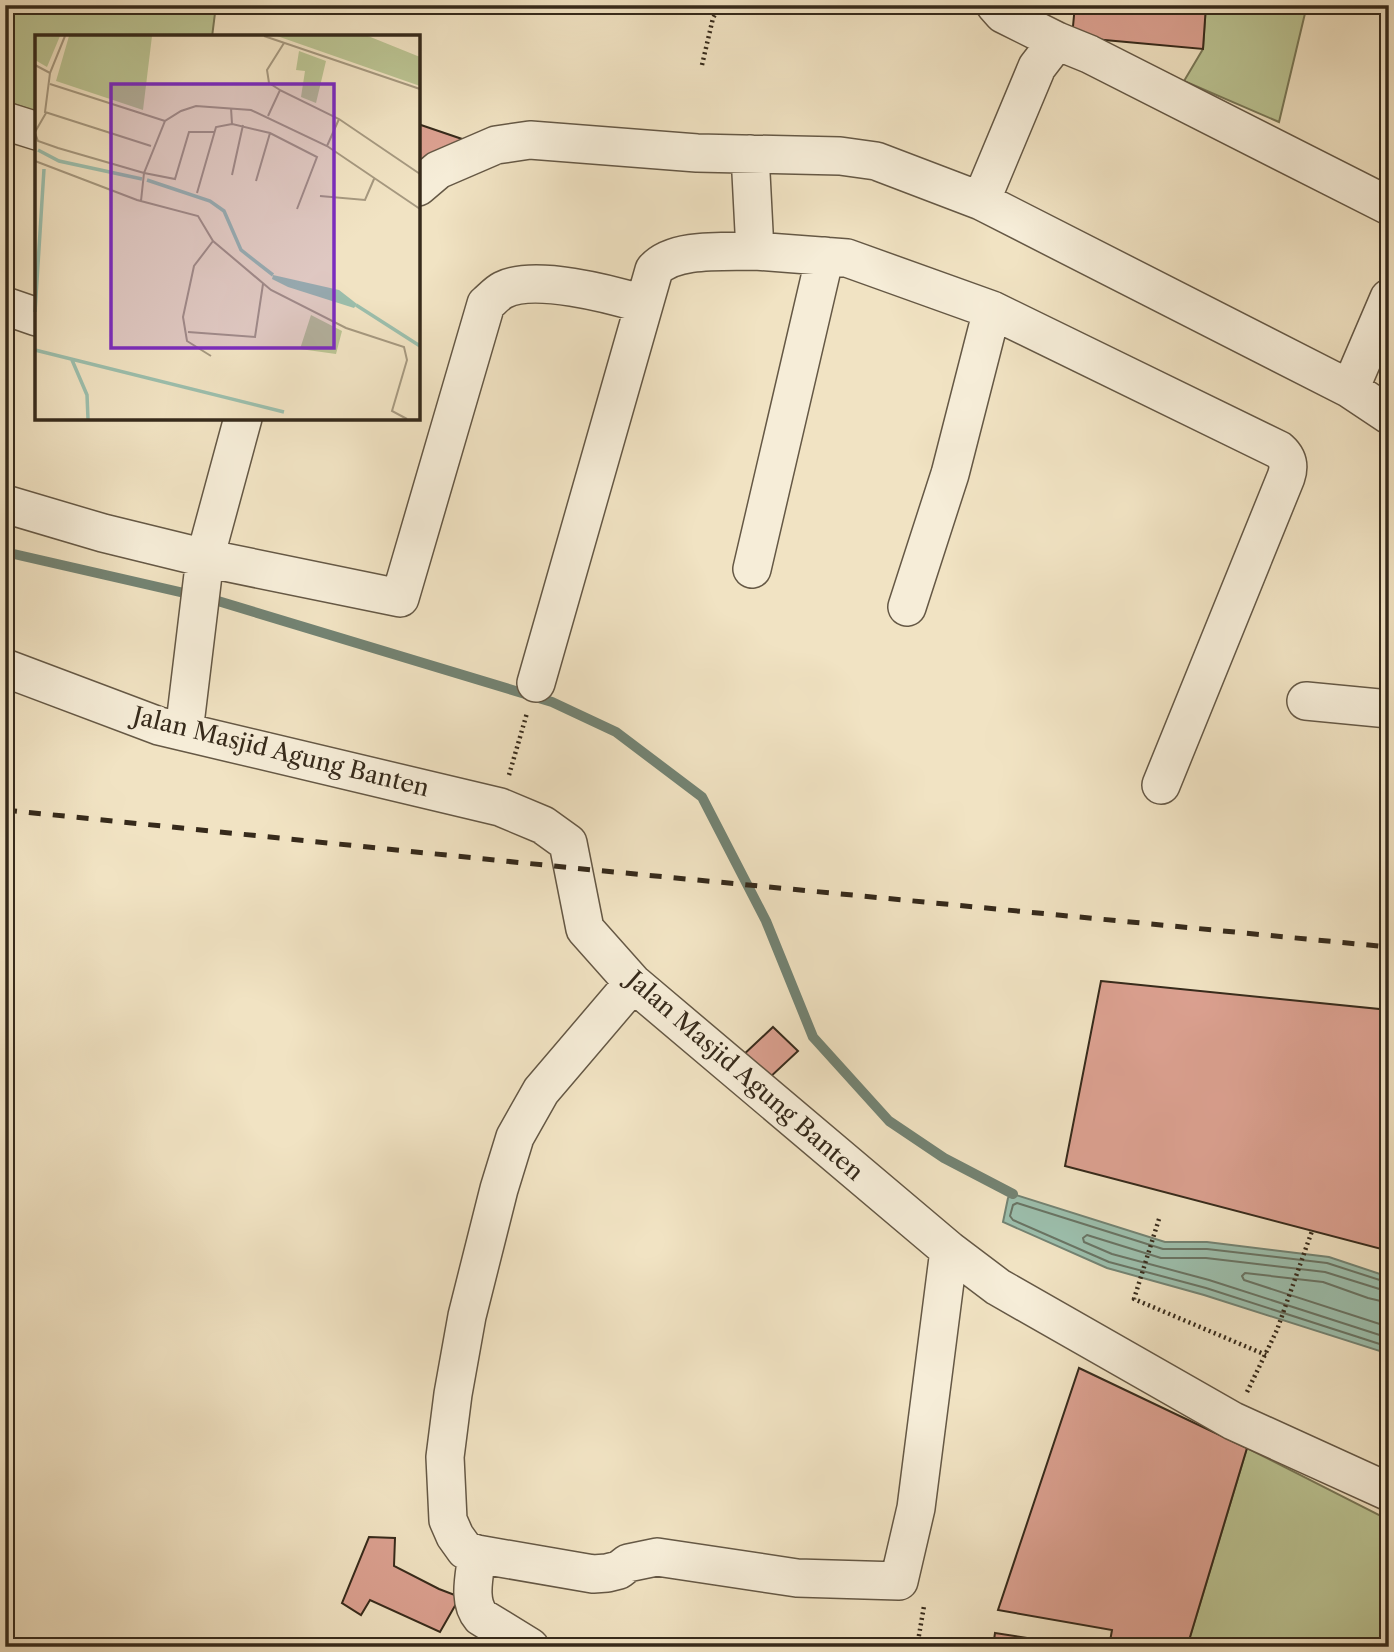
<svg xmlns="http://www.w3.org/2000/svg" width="1394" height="1652" font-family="'Libre Caslon Text',serif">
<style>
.green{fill:#bbc493;stroke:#787757;stroke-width:2}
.water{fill:#9cbfad;stroke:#738373;stroke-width:2}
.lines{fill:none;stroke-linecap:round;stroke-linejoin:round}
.shore{stroke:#697464;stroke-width:2}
.stream{stroke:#738373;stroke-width:10}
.building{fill:#dca191;stroke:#362a1b;stroke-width:2}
.street-casing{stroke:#655845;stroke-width:40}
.path{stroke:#362a1b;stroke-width:4.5;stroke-dasharray:2 3.5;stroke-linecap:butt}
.street{stroke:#f6edd8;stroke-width:37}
.rail{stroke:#362a1b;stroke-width:5;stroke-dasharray:12 12;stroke-linecap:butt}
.labels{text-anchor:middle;stroke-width:7;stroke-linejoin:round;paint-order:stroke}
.street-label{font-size:24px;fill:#362a1b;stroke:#f6edd8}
.inset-river{fill:none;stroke:#9cbfad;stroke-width:3.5}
.inset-road{fill:none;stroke:#a69980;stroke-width:2}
.view{fill:#7b2cbf;fill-opacity:0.15;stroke:#7b2cbf;stroke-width:3.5}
.inset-edge{fill:none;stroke:#362a1b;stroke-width:3.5}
</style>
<rect width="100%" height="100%" fill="#f1e3c3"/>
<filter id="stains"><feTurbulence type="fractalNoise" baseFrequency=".00286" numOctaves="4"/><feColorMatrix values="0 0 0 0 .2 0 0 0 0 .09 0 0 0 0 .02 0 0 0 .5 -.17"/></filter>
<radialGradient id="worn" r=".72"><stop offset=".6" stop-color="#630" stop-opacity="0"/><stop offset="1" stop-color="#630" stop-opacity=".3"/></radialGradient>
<path class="green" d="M5 5H216L212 37H37V112L5 101Z
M1206 5H1307L1279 122 1184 81 1203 49Z
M1247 1448 1389 1520V1647H1187Z"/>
<path class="water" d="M1013 1194 1165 1242H1207L1329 1257 1389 1277V1354L1204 1295 1107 1268 1003 1222 1008 1198Z"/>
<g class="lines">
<path class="shore" d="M1389 1283 1327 1263 1207 1249H1163L1017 1203 1013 1205 1010 1216 1013 1220 1109 1262 1206 1288 1389 1347
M1389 1292 1325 1272 1206 1258H1161L1087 1235 1083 1238 1084 1242 1112 1254 1209 1280 1389 1338
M1389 1303 1368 1298 1323 1282 1245 1273 1242 1276 1244 1280 1389 1327"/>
<path class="stream" d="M5 552 193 595
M208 598 552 702 616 732 702 797 766 921 813 1037 889 1121 944 1158 1013 1194"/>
</g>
<path class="building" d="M1075 5H1206L1203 49 1072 37Z
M418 124 462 139 418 178Z
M1101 981 1389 1010V1251L1065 1166Z
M773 1027 798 1051 766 1081 740 1058Z
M1079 1368 1247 1448 1187 1647H1109L1112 1630 998 1610Z
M369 1537 395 1538 394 1566 439 1589 460 1597 440 1632 370 1600 361 1615 342 1603Z
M995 1633 1085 1647H993Z"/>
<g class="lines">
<defs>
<path id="street" d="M995 5 1003 14 1057 41
M5 121 37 131
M750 154 755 251 847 258 992 310 1279 450C1288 458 1290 465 1286 477L1161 785
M418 187 438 170 496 145 530 140 697 153 840 156 876 161 981 201 1350 389 1389 415
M981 201 1037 67 1057 41 1089 54 1389 206
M5 306 37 317
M1350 389 1389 298
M5 504 103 533 205 558 243 418
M752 569 825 256
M907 607 950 474 992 310
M5 668 159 726 500 807 543 825 568 843 585 929 633 983 949 1250 998 1287 1233 1421 1389 1492
M536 683 654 270C673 247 726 252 755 251
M1306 701 1389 709
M184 732 205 558 400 598 486 304C491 300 497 293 503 290 534 274 610 294 643 304
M633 983 541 1091 515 1137 499 1189 467 1316 453 1394 445 1457 448 1520 455 1536 465 1550 477 1554 593 1574 607 1573 619 1570 628 1563 657 1557 797 1578 899 1581 916 1508 949 1250
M477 1554C475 1574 467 1601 481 1617L530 1647"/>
</defs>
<use href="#street" class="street-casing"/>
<path class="path" d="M702 65 713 18 720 5
M509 775 527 713
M1159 1219 1134 1299 1266 1355
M1247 1392 1277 1330 1312 1231
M917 1647 924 1606"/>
<use href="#street" class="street"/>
<path class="rail" d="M5 810 573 868 1389 947"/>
</g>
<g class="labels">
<g class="street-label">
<text transform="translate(281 752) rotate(14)" y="8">Jalan Masjid Agung Banten</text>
<text transform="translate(745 1076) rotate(41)" y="8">Jalan Masjid Agung Banten</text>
</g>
</g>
<g transform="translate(35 35)">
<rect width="385" height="385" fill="#f1e3c3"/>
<path d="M0 1H25L12 32 0 25ZM34 1H117L108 75 21 46ZM242 1H333L385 22V51ZM264 16 291 26 281 68 266 62 270 36 261 35ZM276 280 307 296 301 319 265 314Z" fill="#bbc493"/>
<path d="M238 240 304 255 322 269 319 273 253 252 237 244Z" fill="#9cbfad"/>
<path class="inset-river" d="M3 115 24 126 107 144M112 145 175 166 189 176 206 215 238 240M321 270 385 311M0 277 9 134M0 315 249 377M37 325 52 360 53 384"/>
<path class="inset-road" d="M229 1 385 54M0 30 15 38 30 1M15 38 10 77 116 111M15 49 130 86M245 55 234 48 232 35 249 8M196 73 197 89 235 98 282 122 262 174M233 81 245 55 304 84 385 139M0 97 11 78M0 98 3 106 23 113 109 138 130 86 146 76 161 71 216 75 292 111 385 174M292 111 304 84M0 126 102 165 163 181 178 206 236 255 311 293 369 312 372 325 357 376 372 384M197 140 208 90M221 146 235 98M162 158 181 92 197 89M285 161 330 165 339 144M106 166 109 138 140 144 154 97H179M153 297 220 302 228 249M176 321 152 306 148 282 159 231 178 206"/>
<path class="view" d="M76 49H299V313H76Z"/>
<rect width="385" height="385" class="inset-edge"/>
</g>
<rect width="1394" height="1652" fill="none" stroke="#f1e3c3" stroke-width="28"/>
<rect x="7" y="7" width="1380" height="1638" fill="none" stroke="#362a1b" stroke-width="3.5"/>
<rect x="14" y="14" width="1366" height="1624" fill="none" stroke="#362a1b" stroke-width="2"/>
<rect width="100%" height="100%" filter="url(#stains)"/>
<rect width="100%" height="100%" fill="url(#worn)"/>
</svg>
